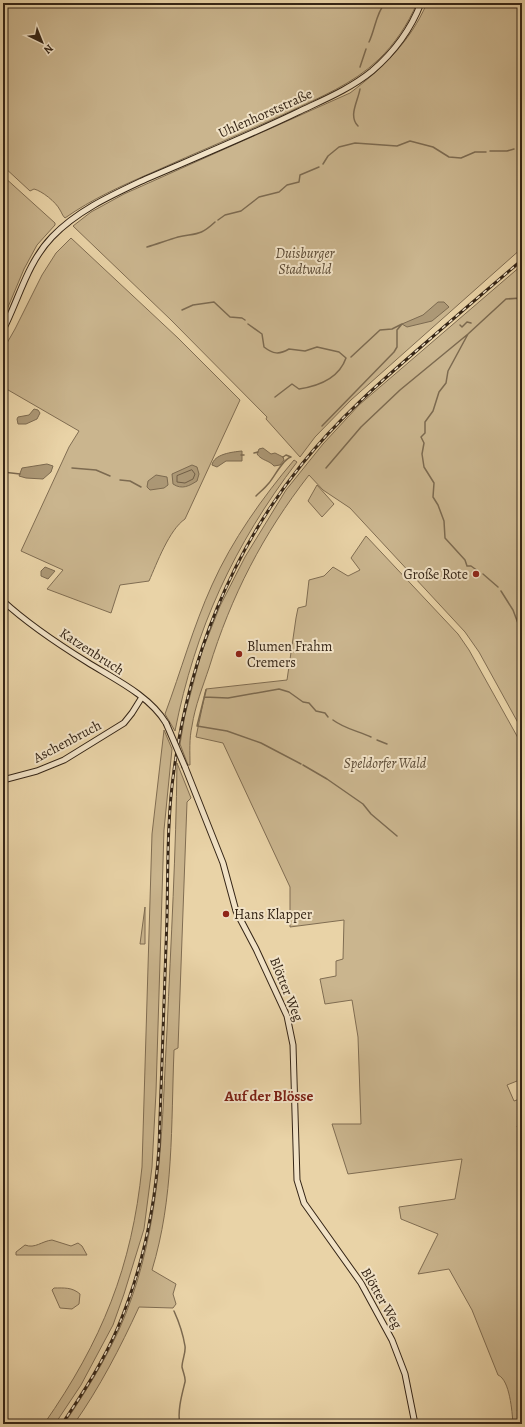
<svg xmlns="http://www.w3.org/2000/svg" width="525" height="1427" font-family="Alegreya,serif">
<style>
.green{fill:#cab58e;stroke:#806d52}
.water{fill:#ac9876;stroke:#7c6a50}
.lines{fill:none;stroke-linecap:round;stroke-linejoin:round}
.shore{stroke:#705e46;stroke-width:1}
.stream{stroke:#7c6a50;stroke-width:1.5}
.secondary-casing{stroke:#352516;stroke-width:7}
.secondary{stroke:#f1e2c6;stroke-width:5}
.rail-casing{stroke:#352516;stroke-width:3}
.rail{stroke:#f1e2c6;stroke-width:1.5;stroke-dasharray:4.5;stroke-linecap:butt}
.secondary-bridge-casing{stroke:#352516;stroke-width:7;stroke-linecap:butt}
.secondary-bridge{stroke:#f1e2c6;stroke-width:5}
.poi-dot{fill:#8f2418;stroke:#f1e2c6;stroke-width:1.5}
.labels{text-anchor:middle;stroke-width:4;stroke-linejoin:round;paint-order:stroke}
.street-label{font-size:14px;fill:#352516;stroke:#f1e2c6}
.park-label{font-size:14px;font-style:italic;fill:#5a4934;stroke:#f1e2c6}
.poi-label{font-size:14px;fill:#352516;stroke:#f1e2c6;text-anchor:start}
.neighbourhood-label{font-size:15px;font-weight:bold;fill:#7a1f14;stroke:#f1e2c6}
</style>
<rect width="100%" height="100%" fill="#e9d3a7"/>
<filter id="stains"><feTurbulence type="fractalNoise" baseFrequency=".005" numOctaves="4"/><feColorMatrix values="0 0 0 0 .2 0 0 0 0 .09 0 0 0 0 .02 0 0 0 .5 -.17"/></filter>
<radialGradient id="worn" r=".72"><stop offset=".6" stop-color="#630" stop-opacity="0"/><stop offset="1" stop-color="#630" stop-opacity=".3"/></radialGradient>
<path class="green" d="M3 3H417C408 24 395 44 378 60 353 84 320 97 289 112 244 133 197 152 151 173 121 186 92 199 65 218 62 215 62 213 60 210 56 202 42 191 34 189L30 191 3 166Z
M427 3H522V248L351 400 315 437 300 457 266 419 267 417 171 320 73 226 91 212 124 194 350 93C383 68 410 42 427 3Z
M3 176 55 223V225L37 245 24 269 3 319Z
M71 238 178 338 240 400 185 519C169 530 157 563 149 581L120 585 111 613 47 589 63 570 21 551 69 447 79 431 3 387V350L15 329 42 275 56 253Z
M522 265V730L479 652 465 632 350 508 323 490 309 475C263 534 231 596 209 668 203 686 195 706 192 726 189 739 190 752 190 765H188L180 744 185 715 201 654 220 606 245 557 286 490 323 444 359 405Z
M294 460 297 462C234 545 195 629 175 731L165 714C181 671 193 627 212 585 232 540 263 497 294 460Z
M317 485 334 504 322 517 308 501Z
M366 536 458 634 469 650 522 745V1079L507 1085 514 1101 522 1098V1123L517 1126 522 1139V1404L517 1411 522 1415V1424H510L513 1423C512 1412 510 1380 498 1375L472 1310 449 1269 418 1274 438 1234 401 1219 399 1207 455 1199 462 1159 348 1174 332 1124H361L358 1037 352 1000 325 1004 320 979 336 976V961L343 959 344 920 290 927V887L223 743 196 737 206 689 287 680 296 618 298 608 306 606 309 580 324 576 333 567 348 576 360 570 351 558Z
M164 730 172 749 164 830 156 1092 152 1167 144 1229 124 1294 113 1325 81 1385 55 1424H44C102 1341 132 1267 142 1167L152 834Z
M177 763 191 798 187 802 178 1048 174 1050C171 1125 174 1198 152 1270L176 1284 173 1294 176 1304 173 1308 139 1307C120 1348 100 1387 74 1424H64C91 1384 116 1344 132 1297 162 1211 162 1120 167 1030 171 941 176 852 177 763Z
M145 907V944H140Z
M52 1240 71 1246 78 1243 82 1246 87 1255H16V1252L25 1245C35 1249 42 1241 52 1240Z
M54 1288C64 1288 72 1287 80 1294L79 1304 72 1309 60 1308 52 1290Z"/>
<path class="water" d="M438 302H444L449 307 432 321 407 327 402 324 423 315Z
M34 409 38 410 40 413 37 419 26 424H18L17 419 18 417 29 415Z
M263 448 271 454 275 453 283 457 284 460 280 465 274 466C269 460 262 461 257 454L259 449Z
M242 451V461H226L217 467 212 465C214 454 232 452 242 451Z
M47 464 53 466 51 472 43 479 26 478 19 476 22 468Z
M192 465 197 467 199 474 197 481C189 486 182 490 173 484L172 474Z
M156 475 167 477 168 485 164 488 150 490 147 487 148 481Z
M45 567 55 571 48 579 41 576V571Z"/>
<g class="lines">
<path class="shore" d="M192 470 195 474 193 479 185 483 177 482V476Z"/>
<path class="stream" d="M369 42C375 30 376 13 385 3
M360 67 366 49
M358 126C348 116 358 101 360 89
M490 151H507L514 149
M323 164 328 156 339 147 355 143 397 146 410 141 433 147 449 157 461 158 475 152H486
M218 220 225 215 241 211 259 197 279 192 287 185 299 182 300 175 319 167
M147 247C157 244 168 240 178 237 197 233 200 236 215 222
M182 310 193 305 214 302 230 317 242 318 245 320
M248 324 262 334 264 347C273 354 279 355 289 349L305 351 317 347 339 352 346 358C339 378 319 386 299 389L292 384 275 397
M460 325 462 327 467 322 471 323
M468 334 448 371 446 383 439 392 433 411 425 422V433L421 437 424 443 422 454 424 467 434 483 433 497 438 505 444 521 445 538 465 560 467 566H471L478 571
M351 357 380 330 392 329 402 324
M322 426 394 352 397 347V330L402 324
M254 453 258 452
M241 455H244
M283 457 286 455 291 457
M72 468 96 470 110 476
M326 468 361 427 400 390 468 334 506 299 522 298
M3 472 20 474
M120 480 130 481 141 487
M256 496C260 492 265 488 269 483 275 476 283 459 291 457
M483 574 498 587
M501 591 513 610 522 634
M206 690 197 726 227 731 261 743 301 764
M204 697 228 698 279 689 289 692 303 702 309 703 316 711 325 713 328 717
M333 720C345 729 358 731 371 737
M377 740 387 744
M303 765 327 779 363 804 371 814 397 836
M174 1311C179 1322 183 1334 185 1346 186 1353 182 1360 182 1367 183 1372 186 1378 185 1382 182 1394 177 1412 180 1424"/>
<defs>
<path id="secondary" d="M3 330C19 299 27 263 52 237 78 210 112 195 146 179 197 157 248 136 298 112 323 100 350 89 372 71 393 53 411 29 421 3
M3 601C28 624 58 644 87 662 114 679 149 695 166 723
M185 767 223 863 236 911 256 949 287 1016 293 1045 297 1180 304 1203 361 1283 392 1340 405 1374 415 1424
M3 780 37 771 64 760 124 723 132 713 142 697"/>
</defs>
<use href="#secondary" class="secondary-casing"/>
<use href="#secondary" class="secondary"/>
<defs>
<path id="rail" d="M62 1424C83 1393 103 1362 118 1327 142 1270 155 1208 159 1147 162 1071 164 994 167 918 168 869 167 819 174 770 189 659 231 552 302 464 337 420 379 383 422 346 455 317 489 288 522 260"/>
</defs>
<use href="#rail" class="rail-casing"/>
<use href="#rail" class="rail"/>
<defs>
<path id="secondary-bridge" d="M166 723 185 767"/>
</defs>
<use href="#secondary-bridge" class="secondary-bridge-casing"/>
<use href="#secondary-bridge" class="secondary-bridge"/>
</g>
<g class="poi-dot">
<circle cx="476" cy="574" r="4"/>
<circle cx="239" cy="654" r="4"/>
<circle cx="226" cy="914" r="4"/>
</g>
<g class="labels">
<g class="street-label">
<text transform="translate(265 113) rotate(-24)" y="5">Uhlenhorststraße</text>
<text transform="translate(92 651) rotate(33)" y="5">Katzenbruch</text>
<text transform="translate(67 741) rotate(-28)" y="5">Aschenbruch</text>
<text transform="translate(287 989) rotate(68)" y="5">Blötter Weg</text>
<text transform="translate(382 1298) rotate(60)" y="5">Blötter Weg</text>
</g>
<g class="park-label">
<text x="305" y="258">Duisburger<tspan x="305" dy="16">Stadtwald</tspan></text>
<text x="385" y="768">Speldorfer Wald</text>
</g>
<g class="poi-label">
<text x="468" y="579" text-anchor="end">Große Rote</text>
<text x="247" y="651">Blumen Frahm<tspan x="247" dy="16">Cremers</tspan></text>
<text x="234" y="919">Hans Klapper</text>
</g>
<g class="neighbourhood-label">
<text x="269" y="1101">Auf der Blösse</text>
</g>
</g>
<rect width="525" height="1427" fill="none" stroke="#e9d3a7" stroke-width="16"/>
<rect x="4" y="4" width="517" height="1419" fill="none" stroke="#352516" stroke-width="2"/>
<rect x="8" y="8" width="509" height="1411" fill="none" stroke="#352516"/>
<g transform="translate(42 42) rotate(137)" stroke="#f1e2c6" stroke-width="3" paint-order="stroke">
<path d="M0-3L7 15L0 10L-7 15Z" fill="#352516"/>
<text y="-6" font-size="11" font-weight="bold" text-anchor="middle" fill="#352516">N</text>
</g>
<rect width="100%" height="100%" filter="url(#stains)"/>
<rect width="100%" height="100%" fill="url(#worn)"/>
</svg>
